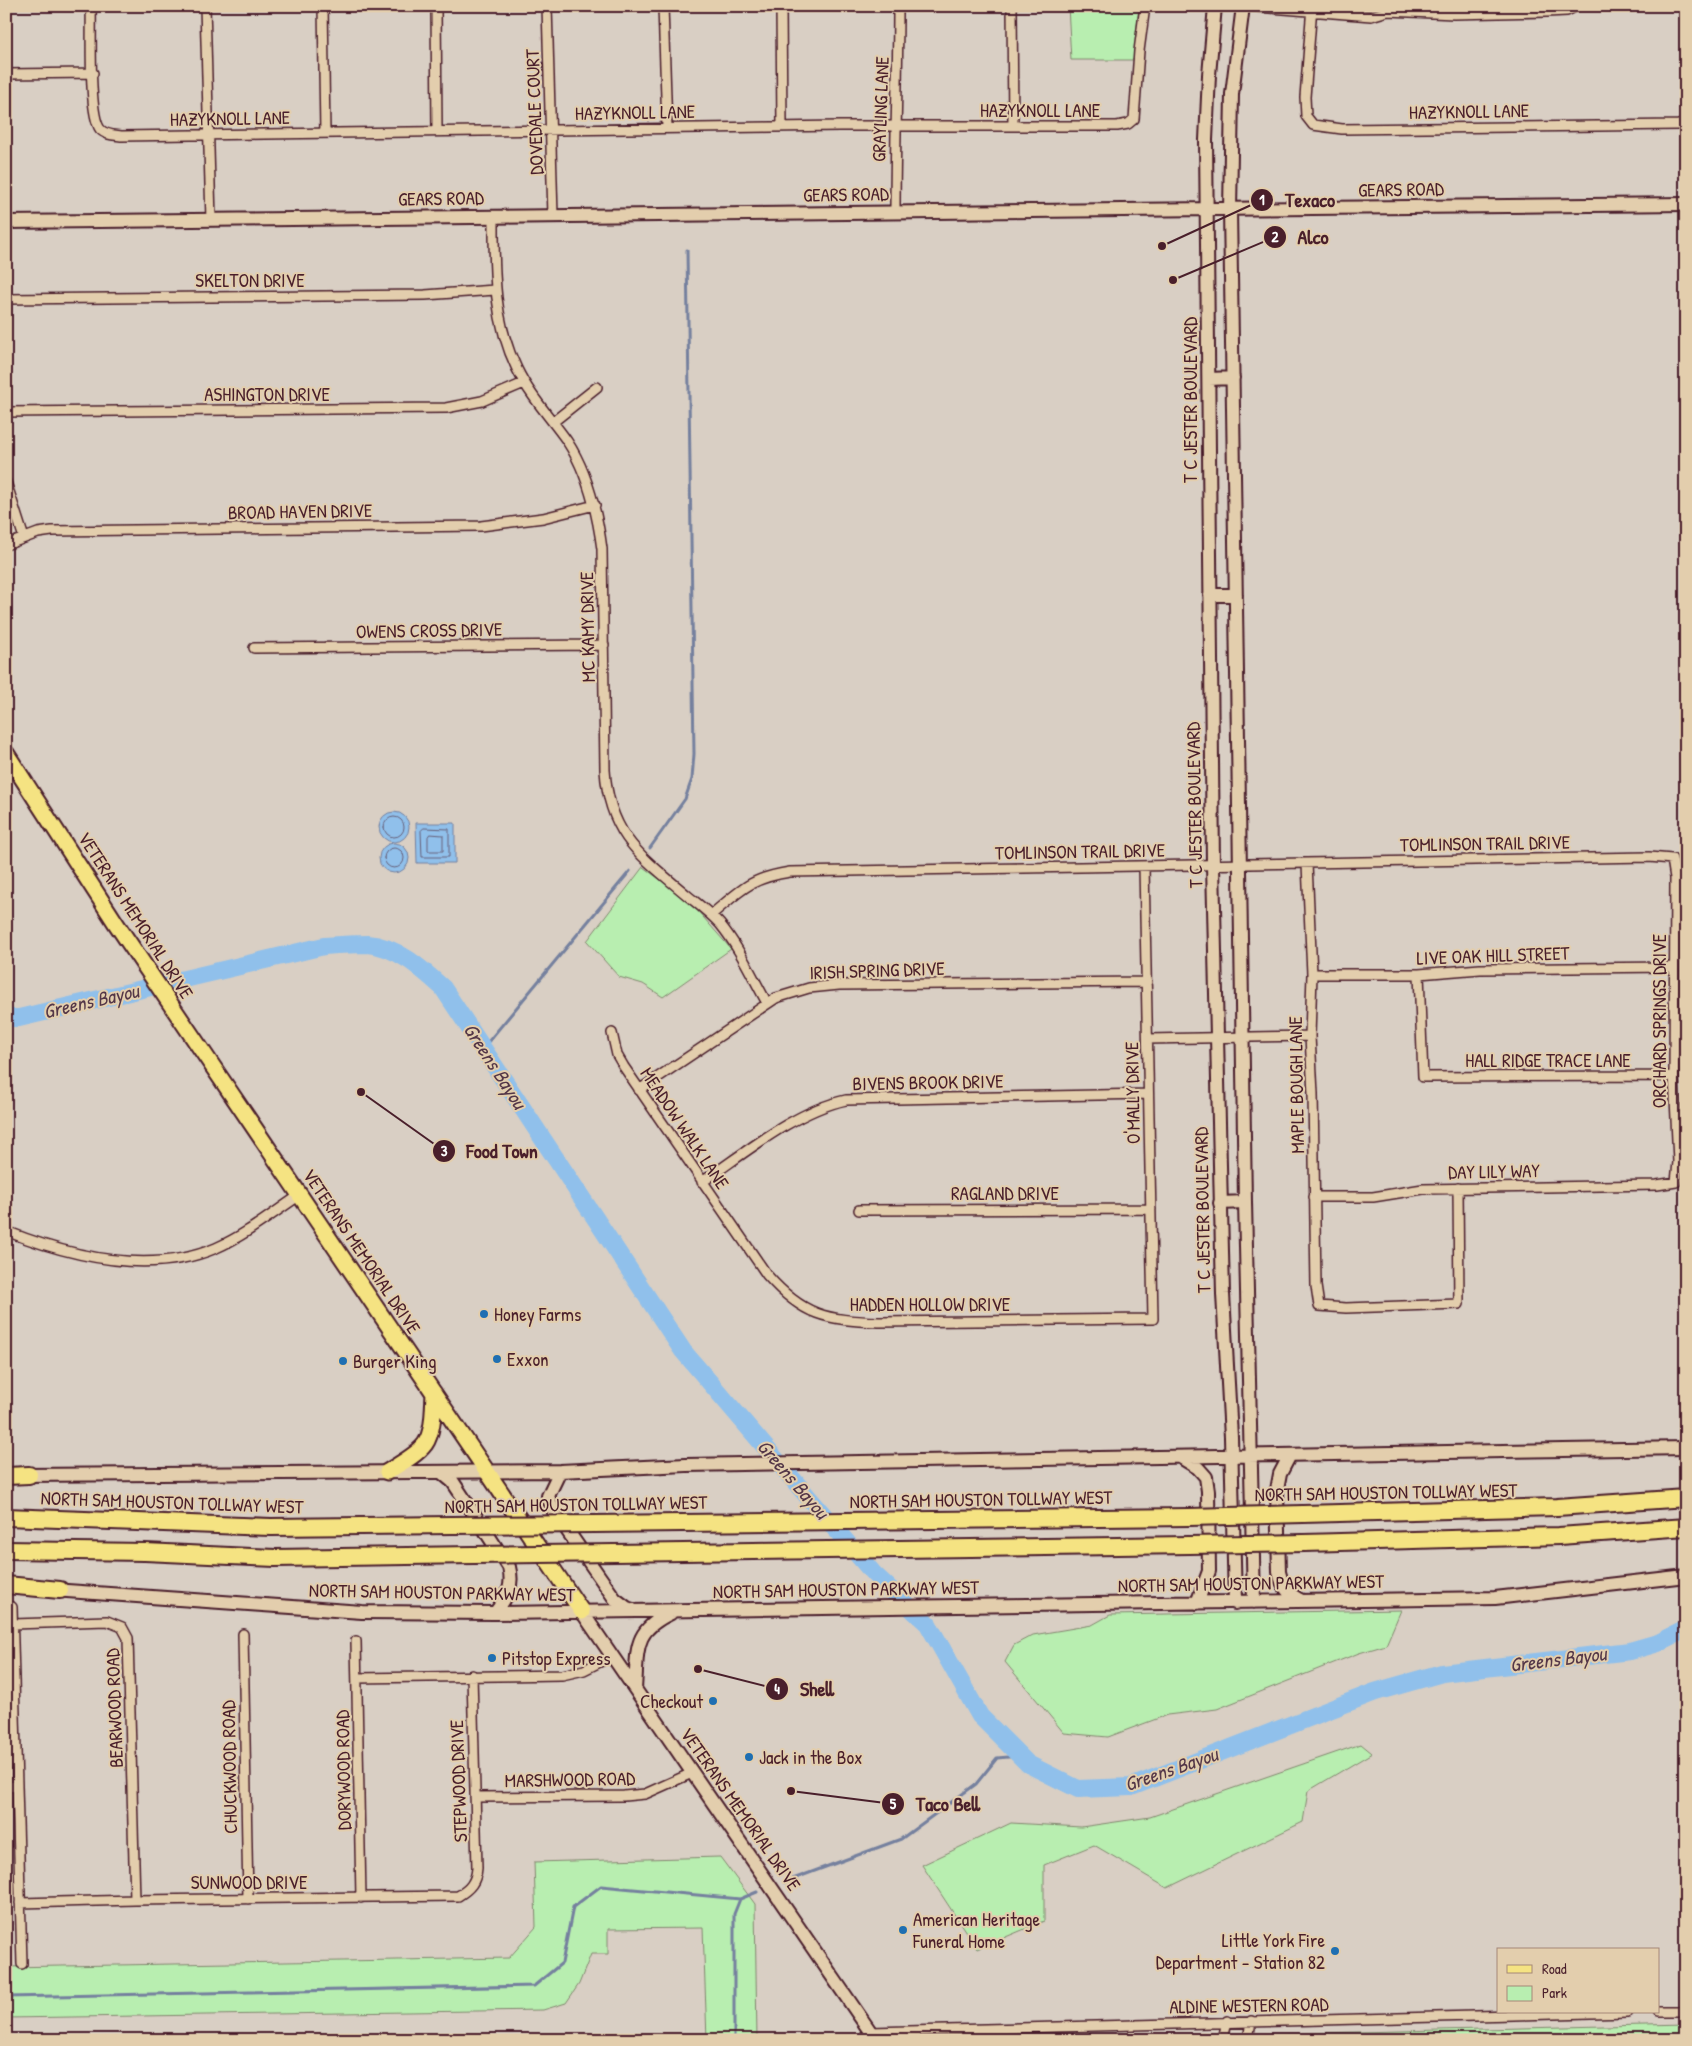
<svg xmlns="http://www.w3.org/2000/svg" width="1692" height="2046" font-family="'Patrick Hand',sans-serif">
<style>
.green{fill:#b8eeb0;stroke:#81866e}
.water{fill:#90c0eb;stroke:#74809e}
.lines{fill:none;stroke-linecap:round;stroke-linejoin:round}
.shore{stroke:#665f78;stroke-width:1}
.stream{stroke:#74809e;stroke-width:3}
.river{stroke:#90c0eb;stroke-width:18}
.minor-casing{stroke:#4a1f2b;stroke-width:12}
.secondary-casing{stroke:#4a1f2b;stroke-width:16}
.primary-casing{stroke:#4a1f2b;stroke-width:19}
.motorway-casing{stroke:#4a1f2b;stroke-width:20}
.minor{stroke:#e3cead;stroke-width:9}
.secondary{stroke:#e3cead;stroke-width:12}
.primary{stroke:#f5e382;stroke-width:15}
.motorway{stroke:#f5e382;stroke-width:16}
.motorway-bridge-casing{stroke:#4a1f2b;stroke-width:20;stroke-linecap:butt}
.motorway-bridge{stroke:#f5e382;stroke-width:16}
.poi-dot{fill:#1f6fb2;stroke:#e3cead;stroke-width:2}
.labels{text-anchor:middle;stroke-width:4;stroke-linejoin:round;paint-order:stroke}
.street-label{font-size:19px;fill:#4a1f2b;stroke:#e3cead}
.poi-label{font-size:19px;fill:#4a1f2b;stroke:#e3cead;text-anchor:start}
.water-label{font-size:20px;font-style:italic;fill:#543748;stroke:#e3cead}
.leader{fill:none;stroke:#4a1f2b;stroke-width:2}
.callout-dot{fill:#4a1f2b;stroke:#e3cead;stroke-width:2}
.mark-label{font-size:15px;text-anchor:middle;font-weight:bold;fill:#fff}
.callout-label{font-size:20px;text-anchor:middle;font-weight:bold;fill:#4a1f2b;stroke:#e3cead;stroke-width:4;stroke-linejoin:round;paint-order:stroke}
</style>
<rect width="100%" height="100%" fill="#d9cfc4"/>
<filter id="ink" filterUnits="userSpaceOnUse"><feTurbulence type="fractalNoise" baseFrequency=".02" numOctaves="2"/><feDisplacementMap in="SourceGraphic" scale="10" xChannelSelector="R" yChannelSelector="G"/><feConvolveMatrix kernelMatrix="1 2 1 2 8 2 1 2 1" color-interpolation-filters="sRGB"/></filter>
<g filter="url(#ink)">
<path class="green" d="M1068 6H1139L1134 60H1071Z
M643 867 689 901 731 949 663 997 643 984 619 977 587 941Z
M1401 1610 1386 1645 1359 1653 1217 1709 1167 1715 1108 1737 1064 1733 1005 1662 1014 1645 1033 1635 1092 1625 1110 1615Z
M1361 1744 1372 1753 1308 1791 1303 1822 1167 1888 1094 1845 1044 1865V1921L977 1949 922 1865 1011 1823 1081 1827 1150 1817Z
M720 1857 755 1904 757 2040H707L703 1928 608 1929V1954H591L579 1984 566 2003 543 2010 6 2018V1967L509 1958 536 1927 534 1862Z
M1686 2024V2040H1031Z"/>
<path class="water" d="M379 827a15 15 0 1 1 30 0a15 15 0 1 1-30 0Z
M416 823H455V863H417Z
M379 858a15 15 0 1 1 30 0a15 15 0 1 1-30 0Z"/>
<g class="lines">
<path class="shore" d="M384 827a10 10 0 1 1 20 0a10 10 0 1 1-20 0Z
M424 828 449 829V857H422L421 831Z
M430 834 443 835V851H428V837Z
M384 858a10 10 0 1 1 20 0a10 10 0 1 1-20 0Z"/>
<path class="stream" d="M650 848 685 799 692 779 694 754 687 250
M483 1048 630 871
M785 1882 901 1839 976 1784 997 1758 1020 1756
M6 1997 534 1986 562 1963 573 1907 601 1886 740 1899 757 1892
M734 2040V1914L740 1899"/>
<path class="river" d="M6 1018H19L324 946C338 945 353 944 367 944 397 946 422 969 443 988L683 1351 874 1574 928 1624 980 1716 1028 1764 1078 1789 1131 1787 1375 1692 1442 1673 1630 1651 1658 1643 1686 1629"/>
<defs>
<path id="minor" d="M91 6C92 29 88 113 100 129 105 135 114 135 121 136L840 126H1117L1128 124 1134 119 1139 51 1145 6
M205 6 211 220
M323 6 325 133
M436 6 437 131
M547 6 553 216
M663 6 667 128
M781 6 782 127
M1012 6 1013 126
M1245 6 1371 16 1388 11 1454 14 1547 12 1567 11 1577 6
M1312 6 1305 97 1306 116 1313 125 1342 129 1678 125 1686 123
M6 74 93 73
M895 212C895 143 898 75 898 6
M494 216C494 269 493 320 517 369 530 396 550 417 567 441 588 473 597 511 602 549L605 770C609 836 642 857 688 896 699 905 710 913 720 924 739 947 752 976 767 1003
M6 299 425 295 495 290
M6 412 446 408 482 401 524 383
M553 422 597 387
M6 482 24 538
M6 545 38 533 52 531 481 526 543 518 595 505
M254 648 604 645
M1307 864 1312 974 1310 1036 1313 1094 1316 1286 1319 1306 1346 1308 1459 1304 1458 1188
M711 915C741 890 750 878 790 872L1649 857 1672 859 1675 878 1674 1076 1678 1162 1676 1182 1657 1185 1423 1189 1373 1197H1314
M1312 974H1419L1480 969 1674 967
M1419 974 1423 1077 1674 1076
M612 1033 617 1055 624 1067 767 1275C803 1316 826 1320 879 1322L1153 1319 1144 866
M1148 1039 1310 1036
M639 1090 776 998 809 988 839 985 1147 982
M702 1182C745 1153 795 1111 846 1100L1148 1094
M859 1210 1151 1209
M6 1231C69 1256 150 1276 216 1248 246 1235 273 1213 300 1195
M12 1607 22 1964
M13 1624 107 1621 122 1627 128 1638 135 1900
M243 1634 248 1899
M356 1641 361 1898
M357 1678 562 1675 584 1670 612 1656
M6 1787 17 1786
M475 1797 624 1796 645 1794 692 1773
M20 1903 135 1900 458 1896C470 1889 476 1882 477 1868L472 1675
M1658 2011H1686
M870 2032 1628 2012
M1223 2040 1227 2021
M1248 2040 1251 2021"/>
<path id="secondary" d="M1215 6 1209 75 1206 140 1213 865 1223 1294 1231 1437 1235 1603
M1243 6 1232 94 1230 210 1245 1202 1254 1602
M6 222 1686 204
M1209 379 1233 378
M1210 595H1236
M1220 1203 1245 1202
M1290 1455 1280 1474 1277 1490 1279 1572C1283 1588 1288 1594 1302 1601
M1180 1457 1198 1468 1206 1477 1208 1491 1209 1571 1197 1603
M560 1471 548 1496 553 1510 615 1599 627 1608 633 1610
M441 1472 453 1482 509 1567C514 1587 507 1597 495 1613
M21 1475 560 1471 686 1465 1686 1448
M53 1590 362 1612 495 1613 1495 1598 1686 1576
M582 1612 876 2040
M635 1689C638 1650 632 1631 671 1613"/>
<path id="primary" d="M6 753 117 925 582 1612
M387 1472C399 1464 416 1456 425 1444 434 1431 433 1408 434 1393"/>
<path id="motorway" d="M6 1476 29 1475
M1303 1514 1557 1507 1686 1498
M6 1517 271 1527 452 1525
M594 1524 1189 1517
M1304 1543 1559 1536 1686 1527
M6 1550 145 1552 275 1558 473 1555
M614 1553 1189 1545
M6 1585 60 1590"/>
</defs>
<use href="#minor" class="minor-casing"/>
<use href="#secondary" class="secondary-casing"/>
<use href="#primary" class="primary-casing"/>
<use href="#motorway" class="motorway-casing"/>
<use href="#minor" class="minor"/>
<use href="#secondary" class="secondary"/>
<use href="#primary" class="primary"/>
<use href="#motorway" class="motorway"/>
<defs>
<path id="motorway-bridge" d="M1189 1517 1303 1514
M452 1525 594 1524
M1189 1545 1304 1543
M473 1555 614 1553"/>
</defs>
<use href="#motorway-bridge" class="motorway-bridge-casing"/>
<use href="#motorway-bridge" class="motorway-bridge"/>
</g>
</g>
<g class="poi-dot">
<circle cx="484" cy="1314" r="5"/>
<circle cx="497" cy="1359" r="5"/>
<circle cx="343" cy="1361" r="5"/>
<circle cx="492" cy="1658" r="5"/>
<circle cx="713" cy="1701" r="5"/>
<circle cx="749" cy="1757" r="5"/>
<circle cx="903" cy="1930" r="5"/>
<circle cx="1335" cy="1951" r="5"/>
</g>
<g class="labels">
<g class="street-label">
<text transform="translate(880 109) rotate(-88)" y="7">GRAYLING LANE</text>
<text x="1040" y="117">HAZYKNOLL LANE</text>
<text transform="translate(1469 111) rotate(-1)" y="7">HAZYKNOLL LANE</text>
<text transform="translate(534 112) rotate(-92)" y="7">DOVEDALE COURT</text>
<text transform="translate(635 112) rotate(-1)" y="7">HAZYKNOLL LANE</text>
<text transform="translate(230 118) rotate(-1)" y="7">HAZYKNOLL LANE</text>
<text transform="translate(1401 189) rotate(-1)" y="7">GEARS ROAD</text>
<text transform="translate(846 194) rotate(-1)" y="7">GEARS ROAD</text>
<text transform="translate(441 198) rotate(-1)" y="7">GEARS ROAD</text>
<text x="250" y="287">SKELTON DRIVE</text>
<text x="267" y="401">ASHINGTON DRIVE</text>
<text transform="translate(1190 400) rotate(-90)" y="7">T C JESTER BOULEVARD</text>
<text transform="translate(300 511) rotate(-1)" y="7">BROAD HAVEN DRIVE</text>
<text transform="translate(587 627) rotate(-91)" y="7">MC KAMY DRIVE</text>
<text transform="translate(429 630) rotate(-1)" y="7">OWENS CROSS DRIVE</text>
<text transform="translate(1194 805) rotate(-91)" y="7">T C JESTER BOULEVARD</text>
<text transform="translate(1485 843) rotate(-1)" y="7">TOMLINSON TRAIL DRIVE</text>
<text transform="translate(1080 851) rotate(-1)" y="7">TOMLINSON TRAIL DRIVE</text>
<text transform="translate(136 915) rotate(57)" y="7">VETERANS MEMORIAL DRIVE</text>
<text transform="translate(1493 955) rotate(-2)" y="7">LIVE OAK HILL STREET</text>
<text transform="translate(877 970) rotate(-2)" y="7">IRISH SPRING DRIVE</text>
<text transform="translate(1659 1021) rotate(-90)" y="7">ORCHARD SPRINGS DRIVE</text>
<text x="1548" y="1067">HALL RIDGE TRACE LANE</text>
<text transform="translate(928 1082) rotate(-1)" y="7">BIVENS BROOK DRIVE</text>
<text transform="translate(1296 1085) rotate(-91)" y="7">MAPLE BOUGH LANE</text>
<text transform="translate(1132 1093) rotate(-91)" y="7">O'MALLY DRIVE</text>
<text transform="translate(685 1128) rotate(56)" y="7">MEADOW WALK LANE</text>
<text transform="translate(1494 1171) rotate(-1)" y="7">DAY LILY WAY</text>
<text x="1005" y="1200">RAGLAND DRIVE</text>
<text transform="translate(1202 1210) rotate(-91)" y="7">T C JESTER BOULEVARD</text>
<text transform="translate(362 1251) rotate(56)" y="7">VETERANS MEMORIAL DRIVE</text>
<text x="930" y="1311">HADDEN HOLLOW DRIVE</text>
<text transform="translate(1386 1492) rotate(-1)" y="7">NORTH SAM HOUSTON TOLLWAY WEST</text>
<text transform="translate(981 1499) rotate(-1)" y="7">NORTH SAM HOUSTON TOLLWAY WEST</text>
<text transform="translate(172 1502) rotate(2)" y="7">NORTH SAM HOUSTON TOLLWAY WEST</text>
<text transform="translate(576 1504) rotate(-1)" y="7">NORTH SAM HOUSTON TOLLWAY WEST</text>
<text transform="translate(1251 1583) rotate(-1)" y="7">NORTH SAM HOUSTON PARKWAY WEST</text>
<text transform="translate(846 1589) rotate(-1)" y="7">NORTH SAM HOUSTON PARKWAY WEST</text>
<text transform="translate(442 1592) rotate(1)" y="7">NORTH SAM HOUSTON PARKWAY WEST</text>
<text transform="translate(114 1708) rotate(-92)" y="7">BEARWOOD ROAD</text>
<text transform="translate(229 1767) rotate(-91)" y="7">CHUCKWOOD ROAD</text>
<text transform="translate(343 1770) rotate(-91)" y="7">DORYWOOD ROAD</text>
<text transform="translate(570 1779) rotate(-1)" y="7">MARSHWOOD ROAD</text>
<text transform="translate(458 1781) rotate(-92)" y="7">STEPWOOD DRIVE</text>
<text transform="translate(741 1809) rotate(55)" y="7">VETERANS MEMORIAL DRIVE</text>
<text x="249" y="1889">SUNWOOD DRIVE</text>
<text transform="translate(1249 2005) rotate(-1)" y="7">ALDINE WESTERN ROAD</text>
</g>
<g class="poi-label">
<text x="494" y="1321">Honey Farms</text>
<text x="507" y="1366">Exxon</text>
<text x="353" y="1368">Burger King</text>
<text x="502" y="1665">Pitstop Express</text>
<text x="703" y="1708" text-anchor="end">Checkout</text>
<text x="759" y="1764">Jack in the Box</text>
<text x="913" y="1926">American Heritage<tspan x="913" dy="22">Funeral Home</tspan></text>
<text x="1325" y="1947" text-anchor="end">Little York Fire<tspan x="1325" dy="22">Department - Station 82</tspan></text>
</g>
<g class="water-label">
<text transform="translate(91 1001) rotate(-13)" y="7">Greens Bayou</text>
<text transform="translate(495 1066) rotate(57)" y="7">Greens Bayou</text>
<text transform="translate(793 1479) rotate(49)" y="7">Greens Bayou</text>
<text transform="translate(1558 1659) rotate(-7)" y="7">Greens Bayou</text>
<text transform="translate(1171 1769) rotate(-19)" y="7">Greens Bayou</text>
</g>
</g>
<path class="leader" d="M1162 246L1262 200M1173 280L1275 237M361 1092L444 1151M698 1669L777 1689M791 1791L893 1804"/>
<g class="callout-dot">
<circle cx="1162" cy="246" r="5"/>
<circle cx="1173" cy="280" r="5"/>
<circle cx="361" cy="1092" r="5"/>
<circle cx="698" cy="1669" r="5"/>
<circle cx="791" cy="1791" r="5"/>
<circle cx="1262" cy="200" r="12"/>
<circle cx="1275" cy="237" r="12"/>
<circle cx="444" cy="1151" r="12"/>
<circle cx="777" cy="1689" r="12"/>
<circle cx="893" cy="1804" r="12"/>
</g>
<g class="mark-label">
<text x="1262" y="205">1</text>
<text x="1275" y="242">2</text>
<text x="444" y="1156">3</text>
<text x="777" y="1694">4</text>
<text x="893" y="1809">5</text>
</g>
<g class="callout-label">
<text x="1310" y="207">Texaco</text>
<text x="1313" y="244">Alco</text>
<text x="502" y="1158">Food Town</text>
<text x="817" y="1696">Shell</text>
<text x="948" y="1811">Taco Bell</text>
</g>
<rect width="1692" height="2046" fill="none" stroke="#e3cead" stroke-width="25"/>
<rect x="12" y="12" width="1667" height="2021" fill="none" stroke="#4a1f2b" stroke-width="2" filter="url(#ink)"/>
<rect x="1497" y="1948" width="162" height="65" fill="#e3cead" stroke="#a68879"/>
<rect x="1507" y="1965" width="25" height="8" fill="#f5e382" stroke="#a68879"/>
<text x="1542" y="1974" font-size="15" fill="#4a1f2b">Road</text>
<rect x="1507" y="1986" width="25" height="15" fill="#b8eeb0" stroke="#a68879"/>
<text x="1542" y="1998" font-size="15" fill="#4a1f2b">Park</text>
</svg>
